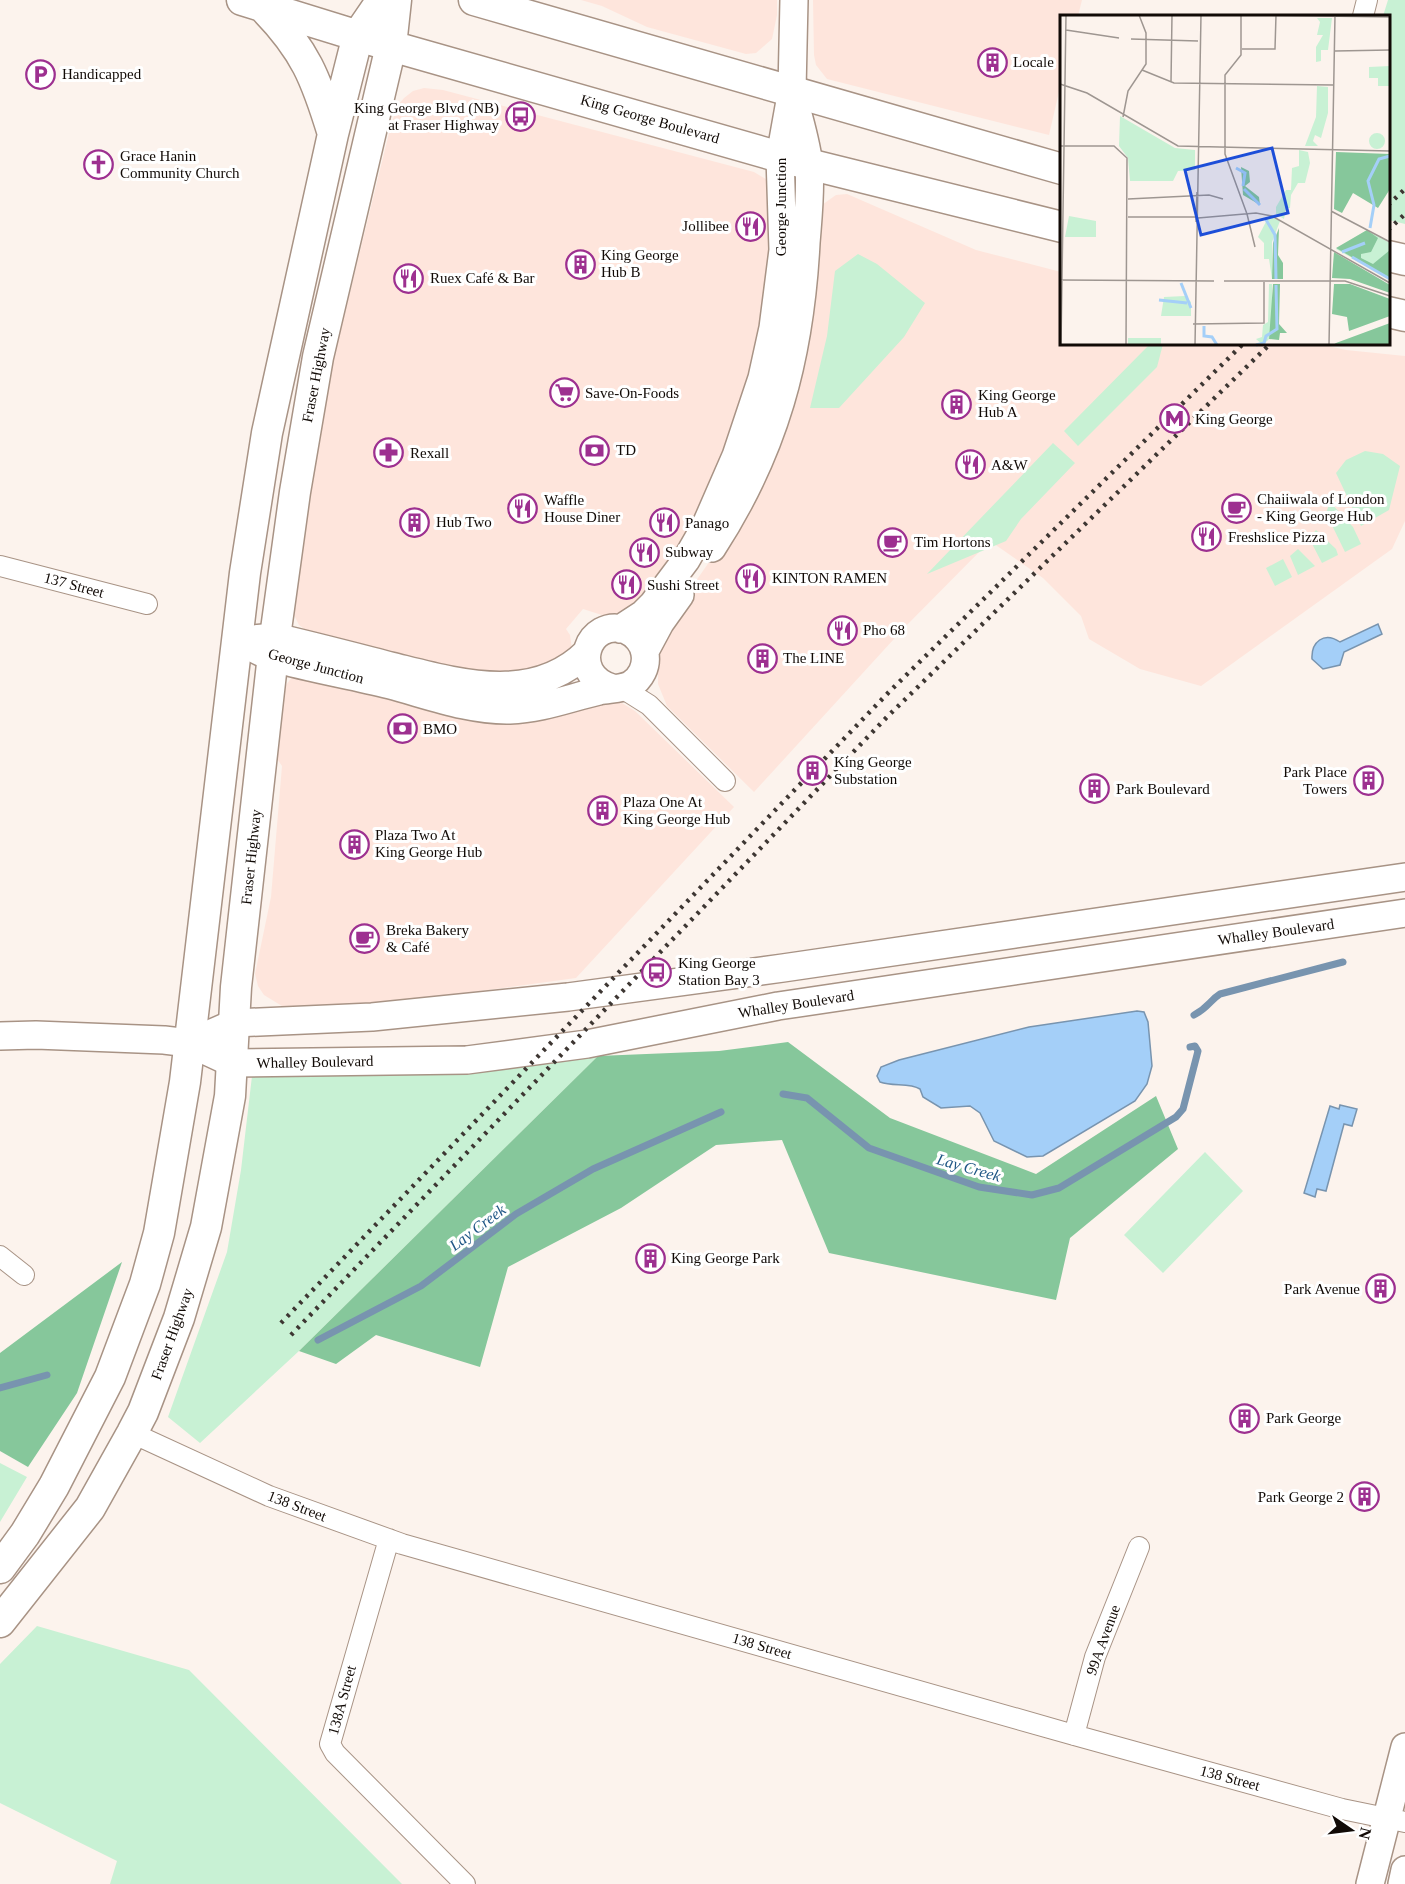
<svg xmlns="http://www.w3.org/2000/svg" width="1405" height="1884" font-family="Georgia,serif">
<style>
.commercial{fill:#fee5dc}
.green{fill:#c8f1d4}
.forest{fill:#86c79b}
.water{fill:#a4cff8;stroke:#7894af;stroke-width:1.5}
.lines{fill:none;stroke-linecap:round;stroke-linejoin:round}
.stream{stroke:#7894af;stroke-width:7}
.street-casing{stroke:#a89385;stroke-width:22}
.secondary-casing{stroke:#a89385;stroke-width:30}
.primary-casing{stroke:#a89385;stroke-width:33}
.street{stroke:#fff;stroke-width:20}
.secondary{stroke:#fff;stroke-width:27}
.primary{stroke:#fff;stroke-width:30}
.rail{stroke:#3d3632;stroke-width:4.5;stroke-dasharray:3 6;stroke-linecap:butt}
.labels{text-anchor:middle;stroke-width:6;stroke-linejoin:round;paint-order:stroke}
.poi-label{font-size:15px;fill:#110a06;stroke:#fff;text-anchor:start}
.street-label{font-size:15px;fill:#110a06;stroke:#fff}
.water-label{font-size:16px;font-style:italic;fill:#1f5685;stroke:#fff}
.inset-river{fill:none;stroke:#a4cff8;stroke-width:3}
.inset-road{fill:none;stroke:#9e9691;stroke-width:1.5}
.view{fill:#1d4ed8;fill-opacity:0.15;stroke:#1d4ed8;stroke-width:3}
.inset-edge{fill:none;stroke:#110a06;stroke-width:3}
</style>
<rect width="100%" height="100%" fill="#fcf3ed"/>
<path class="commercial" d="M581 0H777V15L772 39 756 53 746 54 647 27 602 6Z
M813 0H1082L1078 16H1062L1061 83 1049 135 827 79 816 65 814 55Z
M424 88 443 90 754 172 769 181 774 288 727 466 655 593 617 617 605 616 583 609 566 629 570 635 572 649 559 665 487 677 308 632 299 625 291 609 327 386 391 125 398 105 404 98 413 91Z
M847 194 976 250 1061 272 1062 344H1320L1346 350 1405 356V521L1392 549 1201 686 1140 669 1089 639 1081 616 1043 578 990 541 904 628 754 792 667 706 658 684V658L672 615 712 558 819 207 836 195Z
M302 672 617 700 635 711 734 807 576 978 405 1001 291 1008 282 1006 264 995 258 986 255 974 271 897 282 766 273 753 281 692 292 677Z"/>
<path class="green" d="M1388 0H1405V224L1389 220 1388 16H1383Z
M858 254 877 264 925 303 904 337 839 408H810L827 336 835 271Z
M1150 344H1163L1157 367 1078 446 1064 431Z
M1053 443 1075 463 1021 519 1006 541 927 574Z
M1365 451 1383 454 1400 466 1389 510 1361 526 1336 473 1346 460Z
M1330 502 1353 527 1361 544 1345 552 1326 513Z
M1316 530 1336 549 1338 555 1322 563 1309 538Z
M1298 549 1315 566 1298 575 1290 556Z
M1283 559 1292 577 1275 586 1266 568Z
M598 1056 299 1351 200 1443 168 1417 227 1252 241 1170 252 1076 468 1069Z
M1205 1152 1243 1191 1163 1273 1124 1235Z
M0 1463 27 1477 0 1522Z
M37 1626 189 1670 402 1884H110L117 1861 0 1803V1664Z"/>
<path class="forest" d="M788 1042 890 1118 1036 1174 1156 1096 1178 1149 1070 1238 1056 1300 829 1253 782 1140 716 1145 621 1208 508 1267 480 1367 376 1335 336 1364 299 1351 598 1056 719 1051Z
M122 1262 77 1393 28 1467 0 1451V1353Z"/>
<path class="water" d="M1378 624 1382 634 1344 652 1340 665 1323 669 1312 659C1311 642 1324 631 1340 642Z
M1137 1011 1144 1012 1148 1022 1152 1066 1147 1084 1135 1101 1043 1156 1027 1157 994 1141 980 1113 970 1106 941 1108 923 1097 920 1089C909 1082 893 1087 880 1082L877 1076 881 1067 899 1060 1029 1027Z
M1340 1105 1357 1109 1352 1126 1344 1124 1326 1191 1317 1189 1315 1197 1304 1193 1330 1106 1339 1109Z"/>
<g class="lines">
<path class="stream" d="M1194 1015C1209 1007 1209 1001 1220 994L1343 962
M783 1094 807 1098 869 1148 979 1187 1032 1195 1059 1188 1176 1117 1183 1109 1198 1051 1195 1046 1190 1047
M318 1340 421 1286 516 1214 593 1169 721 1112
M0 1388 47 1375"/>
<defs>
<path id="street" d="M1363 16 1367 0
M0 566 147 604
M622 688 649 705 725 781
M0 1256 24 1275
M132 1433 269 1496 402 1544 1074 1735 1342 1809 1405 1822
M389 1539 330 1744 335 1753 465 1884
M1074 1735 1095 1657 1139 1547"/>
<path id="secondary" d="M712 548C775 451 800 358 806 243 808 217 811 191 809 166 807 145 800 123 795 103
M620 629 643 614 653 604 686 560 705 527 736 456 762 378 773 328 783 250 780 157 792 90 794 0
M253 639 275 637C314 646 352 656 391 666 456 682 533 706 587 652
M237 640C249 645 262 654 274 658 312 669 351 675 390 685 428 695 470 711 510 710 541 709 569 698 599 691 609 689 621 689 630 685 641 679 647 666 645 654 644 644 636 634 626 630 588 617 567 674 612 688
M645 651 660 623 680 595
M0 1036 36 1035 164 1040 189 1043 232 1063 467 1060 587 1044 778 1006 1405 913
M189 1043 235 1023 372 1017 568 997 783 968 1405 877
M1370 1884 1405 1747
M1402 1884 1405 1870"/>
<path id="primary" d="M242 0 391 46 780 157 1062 227
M474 0 1062 169
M264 8C305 50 316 78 333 134
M1388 256 1405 260
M1388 312 1405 316
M0 1568 25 1534 54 1486 110 1377 145 1284 159 1233 185 1082 245 573 267 433 333 134 358 35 382 0
M0 1622 90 1508 132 1433 143 1412 179 1318 206 1227 230 1096 236 987 275 637 295 492 318 357 391 46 396 0"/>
</defs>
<use href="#street" class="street-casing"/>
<use href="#secondary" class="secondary-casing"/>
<use href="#primary" class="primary-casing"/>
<use href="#street" class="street"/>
<use href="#secondary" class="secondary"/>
<use href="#primary" class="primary"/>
<path class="rail" d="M1388 205 1405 189
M1388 230 1405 214
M281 1323 889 692 1243 344
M291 1335 887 717 1270 344"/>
</g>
<defs>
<symbol id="building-ring" viewBox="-11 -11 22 22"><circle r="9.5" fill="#fff" stroke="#9d3090" stroke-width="1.5"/><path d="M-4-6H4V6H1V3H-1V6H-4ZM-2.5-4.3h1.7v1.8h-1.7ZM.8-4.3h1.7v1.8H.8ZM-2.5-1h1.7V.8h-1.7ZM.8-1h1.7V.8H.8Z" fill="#9d3090"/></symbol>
<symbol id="parking-ring" viewBox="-11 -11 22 22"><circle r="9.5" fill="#fff" stroke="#9d3090" stroke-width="1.5"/><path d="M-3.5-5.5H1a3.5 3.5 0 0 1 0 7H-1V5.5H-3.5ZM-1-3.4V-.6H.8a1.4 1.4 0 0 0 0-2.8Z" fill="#9d3090"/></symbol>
<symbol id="bus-ring" viewBox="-11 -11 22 22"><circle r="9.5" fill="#fff" stroke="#9d3090" stroke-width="1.5"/><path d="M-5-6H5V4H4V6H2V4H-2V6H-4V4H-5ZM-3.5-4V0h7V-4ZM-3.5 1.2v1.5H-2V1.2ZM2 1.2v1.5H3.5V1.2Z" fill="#9d3090"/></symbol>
<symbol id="church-ring" viewBox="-11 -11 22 22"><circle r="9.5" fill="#fff" stroke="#9d3090" stroke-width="1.5"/><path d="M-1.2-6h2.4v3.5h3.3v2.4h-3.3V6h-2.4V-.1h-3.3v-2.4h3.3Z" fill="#9d3090"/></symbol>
<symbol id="restaurant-ring" viewBox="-11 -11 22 22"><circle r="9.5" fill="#fff" stroke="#9d3090" stroke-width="1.5"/><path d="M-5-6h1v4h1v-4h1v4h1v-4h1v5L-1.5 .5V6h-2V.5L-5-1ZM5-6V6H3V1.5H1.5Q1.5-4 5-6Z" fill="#9d3090"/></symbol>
<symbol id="supermarket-ring" viewBox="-11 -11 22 22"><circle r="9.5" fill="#fff" stroke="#9d3090" stroke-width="1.5"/><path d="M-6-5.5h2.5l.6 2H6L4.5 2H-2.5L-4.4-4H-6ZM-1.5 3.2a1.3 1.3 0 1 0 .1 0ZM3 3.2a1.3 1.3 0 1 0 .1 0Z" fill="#9d3090"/></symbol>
<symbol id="metro-ring" viewBox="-11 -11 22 22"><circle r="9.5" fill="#fff" stroke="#9d3090" stroke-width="1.5"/><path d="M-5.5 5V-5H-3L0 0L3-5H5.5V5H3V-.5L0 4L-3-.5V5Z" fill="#9d3090"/></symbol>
<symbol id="bank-ring" viewBox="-11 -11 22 22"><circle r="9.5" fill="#fff" stroke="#9d3090" stroke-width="1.5"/><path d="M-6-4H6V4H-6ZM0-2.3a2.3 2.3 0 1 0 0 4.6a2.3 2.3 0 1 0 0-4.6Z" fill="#9d3090"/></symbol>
<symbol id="pharmacy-ring" viewBox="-11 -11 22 22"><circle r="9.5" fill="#fff" stroke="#9d3090" stroke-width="1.5"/><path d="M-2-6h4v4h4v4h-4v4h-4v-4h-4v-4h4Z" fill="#9d3090"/></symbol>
<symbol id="cafe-ring" viewBox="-11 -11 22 22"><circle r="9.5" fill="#fff" stroke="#9d3090" stroke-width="1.5"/><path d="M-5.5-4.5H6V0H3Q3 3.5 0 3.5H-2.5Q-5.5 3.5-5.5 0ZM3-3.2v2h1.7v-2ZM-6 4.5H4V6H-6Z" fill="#9d3090"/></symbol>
</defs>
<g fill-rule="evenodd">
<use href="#building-ring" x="976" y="46" width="33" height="33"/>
<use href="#parking-ring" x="24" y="58" width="33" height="33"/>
<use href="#bus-ring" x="504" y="100" width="33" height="33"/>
<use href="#church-ring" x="82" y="148" width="33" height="33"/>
<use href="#restaurant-ring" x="734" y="210" width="33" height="33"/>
<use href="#building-ring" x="564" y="248" width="33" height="33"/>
<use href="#restaurant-ring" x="392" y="262" width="33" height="33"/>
<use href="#supermarket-ring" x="548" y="376" width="33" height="33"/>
<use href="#building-ring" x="940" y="388" width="33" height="33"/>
<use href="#metro-ring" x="1158" y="402" width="33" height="33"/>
<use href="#bank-ring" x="578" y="434" width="33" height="33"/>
<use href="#pharmacy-ring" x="372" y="436" width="33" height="33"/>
<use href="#restaurant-ring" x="954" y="448" width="33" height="33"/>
<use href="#cafe-ring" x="1220" y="492" width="33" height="33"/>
<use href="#restaurant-ring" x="506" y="492" width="33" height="33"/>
<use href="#building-ring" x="398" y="506" width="33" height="33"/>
<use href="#restaurant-ring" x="648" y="506" width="33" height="33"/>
<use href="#restaurant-ring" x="1190" y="520" width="33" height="33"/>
<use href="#cafe-ring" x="876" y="526" width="33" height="33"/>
<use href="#restaurant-ring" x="628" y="536" width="33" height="33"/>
<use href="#restaurant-ring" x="734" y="562" width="33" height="33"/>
<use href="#restaurant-ring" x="610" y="568" width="33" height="33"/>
<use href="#restaurant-ring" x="826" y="614" width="33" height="33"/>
<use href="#building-ring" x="746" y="642" width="33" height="33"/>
<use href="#bank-ring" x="386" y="712" width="33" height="33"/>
<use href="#building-ring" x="796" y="754" width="33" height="33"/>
<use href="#building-ring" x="1352" y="764" width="33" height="33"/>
<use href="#building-ring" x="1078" y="772" width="33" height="33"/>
<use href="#building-ring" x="586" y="794" width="33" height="33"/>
<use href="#building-ring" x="338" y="828" width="33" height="33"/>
<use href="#cafe-ring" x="348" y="922" width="33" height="33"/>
<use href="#bus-ring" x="640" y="956" width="33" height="33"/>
<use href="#building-ring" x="634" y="1242" width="33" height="33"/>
<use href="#building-ring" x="1364" y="1272" width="33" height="33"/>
<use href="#building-ring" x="1228" y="1402" width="33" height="33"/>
<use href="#building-ring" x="1348" y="1480" width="33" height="33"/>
</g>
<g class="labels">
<g class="poi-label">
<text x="1013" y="67">Locale</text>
<text x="62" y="79">Handicapped</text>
<text x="499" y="113" text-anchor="end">King George Blvd (NB)<tspan x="499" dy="17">at Fraser Highway</tspan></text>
<text x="120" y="161">Grace Hanin<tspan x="120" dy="17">Community Church</tspan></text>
<text x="729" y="231" text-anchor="end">Jollibee</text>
<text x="601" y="260">King George<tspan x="601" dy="17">Hub B</tspan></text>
<text x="430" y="283">Ruex Café &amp; Bar</text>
<text x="585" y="398">Save-On-Foods</text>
<text x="978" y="400">King George<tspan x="978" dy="17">Hub A</tspan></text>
<text x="1195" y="424">King George</text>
<text x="616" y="455">TD</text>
<text x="410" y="458">Rexall</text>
<text x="991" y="470">A&amp;W</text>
<text x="1257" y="504">Chaiiwala of London<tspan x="1257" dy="17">- King George Hub</tspan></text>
<text x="544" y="505">Waffle<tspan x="544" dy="17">House Diner</tspan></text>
<text x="436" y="527">Hub Two</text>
<text x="685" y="528">Panago</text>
<text x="1228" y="542">Freshslice Pizza</text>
<text x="914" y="547">Tim Hortons</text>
<text x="665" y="557">Subway</text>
<text x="772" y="583">KINTON RAMEN</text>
<text x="647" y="590">Sushi Street</text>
<text x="863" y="635">Pho 68</text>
<text x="783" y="663">The LINE</text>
<text x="423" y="734">BMO</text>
<text x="834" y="767">King George<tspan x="834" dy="17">Substation</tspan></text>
<text x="1347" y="777" text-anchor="end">Park Place<tspan x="1347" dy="17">Towers</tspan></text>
<text x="1116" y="794">Park Boulevard</text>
<text x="623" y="807">Plaza One At<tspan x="623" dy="17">King George Hub</tspan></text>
<text x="375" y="840">Plaza Two At<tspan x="375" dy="17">King George Hub</tspan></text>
<text x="386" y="935">Breka Bakery<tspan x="386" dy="17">&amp; Café</tspan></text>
<text x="678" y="968">King George<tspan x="678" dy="17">Station Bay 3</tspan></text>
<text x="671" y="1263">King George Park</text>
<text x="1360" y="1294" text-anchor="end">Park Avenue</text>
<text x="1266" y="1423">Park George</text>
<text x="1344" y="1502" text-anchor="end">Park George 2</text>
</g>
<g class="street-label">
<text transform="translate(650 119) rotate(16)" y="5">King George Boulevard</text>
<text transform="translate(781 207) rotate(-90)" y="5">George Junction</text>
<text transform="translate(316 375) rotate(-79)" y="5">Fraser Highway</text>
<text transform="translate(74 585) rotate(15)" y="5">137 Street</text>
<text transform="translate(316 666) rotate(15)" y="5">George Junction</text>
<text transform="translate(251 857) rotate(-84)" y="5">Fraser Highway</text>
<text transform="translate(1276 932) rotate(-8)" y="5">Whalley Boulevard</text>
<text transform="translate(796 1004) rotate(-9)" y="5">Whalley Boulevard</text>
<text transform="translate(315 1062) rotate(-1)" y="5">Whalley Boulevard</text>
<text transform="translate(172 1334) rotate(-70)" y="5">Fraser Highway</text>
<text transform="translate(297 1506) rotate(21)" y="5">138 Street</text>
<text transform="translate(1103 1640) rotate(-70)" y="5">99A Avenue</text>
<text transform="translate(762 1646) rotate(16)" y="5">138 Street</text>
<text transform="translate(342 1700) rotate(-75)" y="5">138A Street</text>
<text transform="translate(1230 1778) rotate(15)" y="5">138 Street</text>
</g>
<g class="water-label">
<text transform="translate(969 1167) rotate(16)" y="6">Lay Creek</text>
<text transform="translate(477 1227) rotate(-37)" y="6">Lay Creek</text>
</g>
</g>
<g transform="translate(1060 15)">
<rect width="330" height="330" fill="#fcf3ed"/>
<path d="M257 3H272L268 35H261V46L256 47V32L263 20H257L260 7ZM330 51V71H318V63H309V52ZM257 71 268 72V98L261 123 255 120 253 126 258 131H245L256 102ZM60 101 115 133 135 135V155L118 156 113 166H70L68 143 59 131ZM309 126a8 8 0 1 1 16 0a8 8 0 1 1-16 0ZM239 135 248 137 250 148 245 168H238L231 180 230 193H226L224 204 216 199V192L226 175H231L232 153 239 151ZM9 201 36 206V222H5ZM209 201 220 206 212 227V264L209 244H204V228L198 222ZM307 215 330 228V264L276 234ZM209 269H212V307L209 324 203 330 196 324 202 322 203 310 208 307ZM125 281 131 287V301H101L104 282ZM68 323H101V330H68Z" fill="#c8f1d4"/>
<path d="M276 137 330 139V174L318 193 293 178 282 198 274 194ZM181 152 189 156 190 167 185 171 199 182 200 190 183 180ZM219 213 218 240 223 248V264H212L213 228ZM307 215 318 223 311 237 301 239V243L313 249 330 235V264L276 233ZM274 237 330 270V278L290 264 272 263ZM213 269H220L219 309 227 318H220L219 325 209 324ZM274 269H290L330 284V301L289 316 287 302 272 299ZM330 308V330H273L276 328Z" fill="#86c79b"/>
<path class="inset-river" d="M176 153 185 158 183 171M184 174 200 190M205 203 215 220 216 264M310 213 314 190 308 166 319 144 330 141M282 237 305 228M292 242 330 264M121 268 131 293M99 285 127 288M144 311V321L152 322 157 330M196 330 204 328 206 321 217 314 216 270"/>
<path class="inset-road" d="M181 0V40L165 60V139L187 199M193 0 330 2M6 15 59 23M71 24 138 26M182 34H215L216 0M275 36 330 35M82 55 114 68 274 70M111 67 112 0M0 69 27 78 118 131 330 136M63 102 68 76 86 49V18L79 0M0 131H54L67 143 66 330M68 184 149 180 163 184M271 196 330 227M187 199 195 232M68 202H136M138 203 196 198 212 201 330 268M136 207 137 177M1 265 154 266M164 266H285L330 281M133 309 204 308V267M1 330 6 0M135 330 141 0M269 330 275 0"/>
<path class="view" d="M212 133 228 198 141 220 125 155Z"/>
<rect width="330" height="330" class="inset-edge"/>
</g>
<g transform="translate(1351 1830) rotate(104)" stroke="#ffffff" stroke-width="4.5" paint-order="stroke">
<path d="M0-4.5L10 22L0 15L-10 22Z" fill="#110a06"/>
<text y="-9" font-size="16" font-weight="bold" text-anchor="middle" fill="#110a06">N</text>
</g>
</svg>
